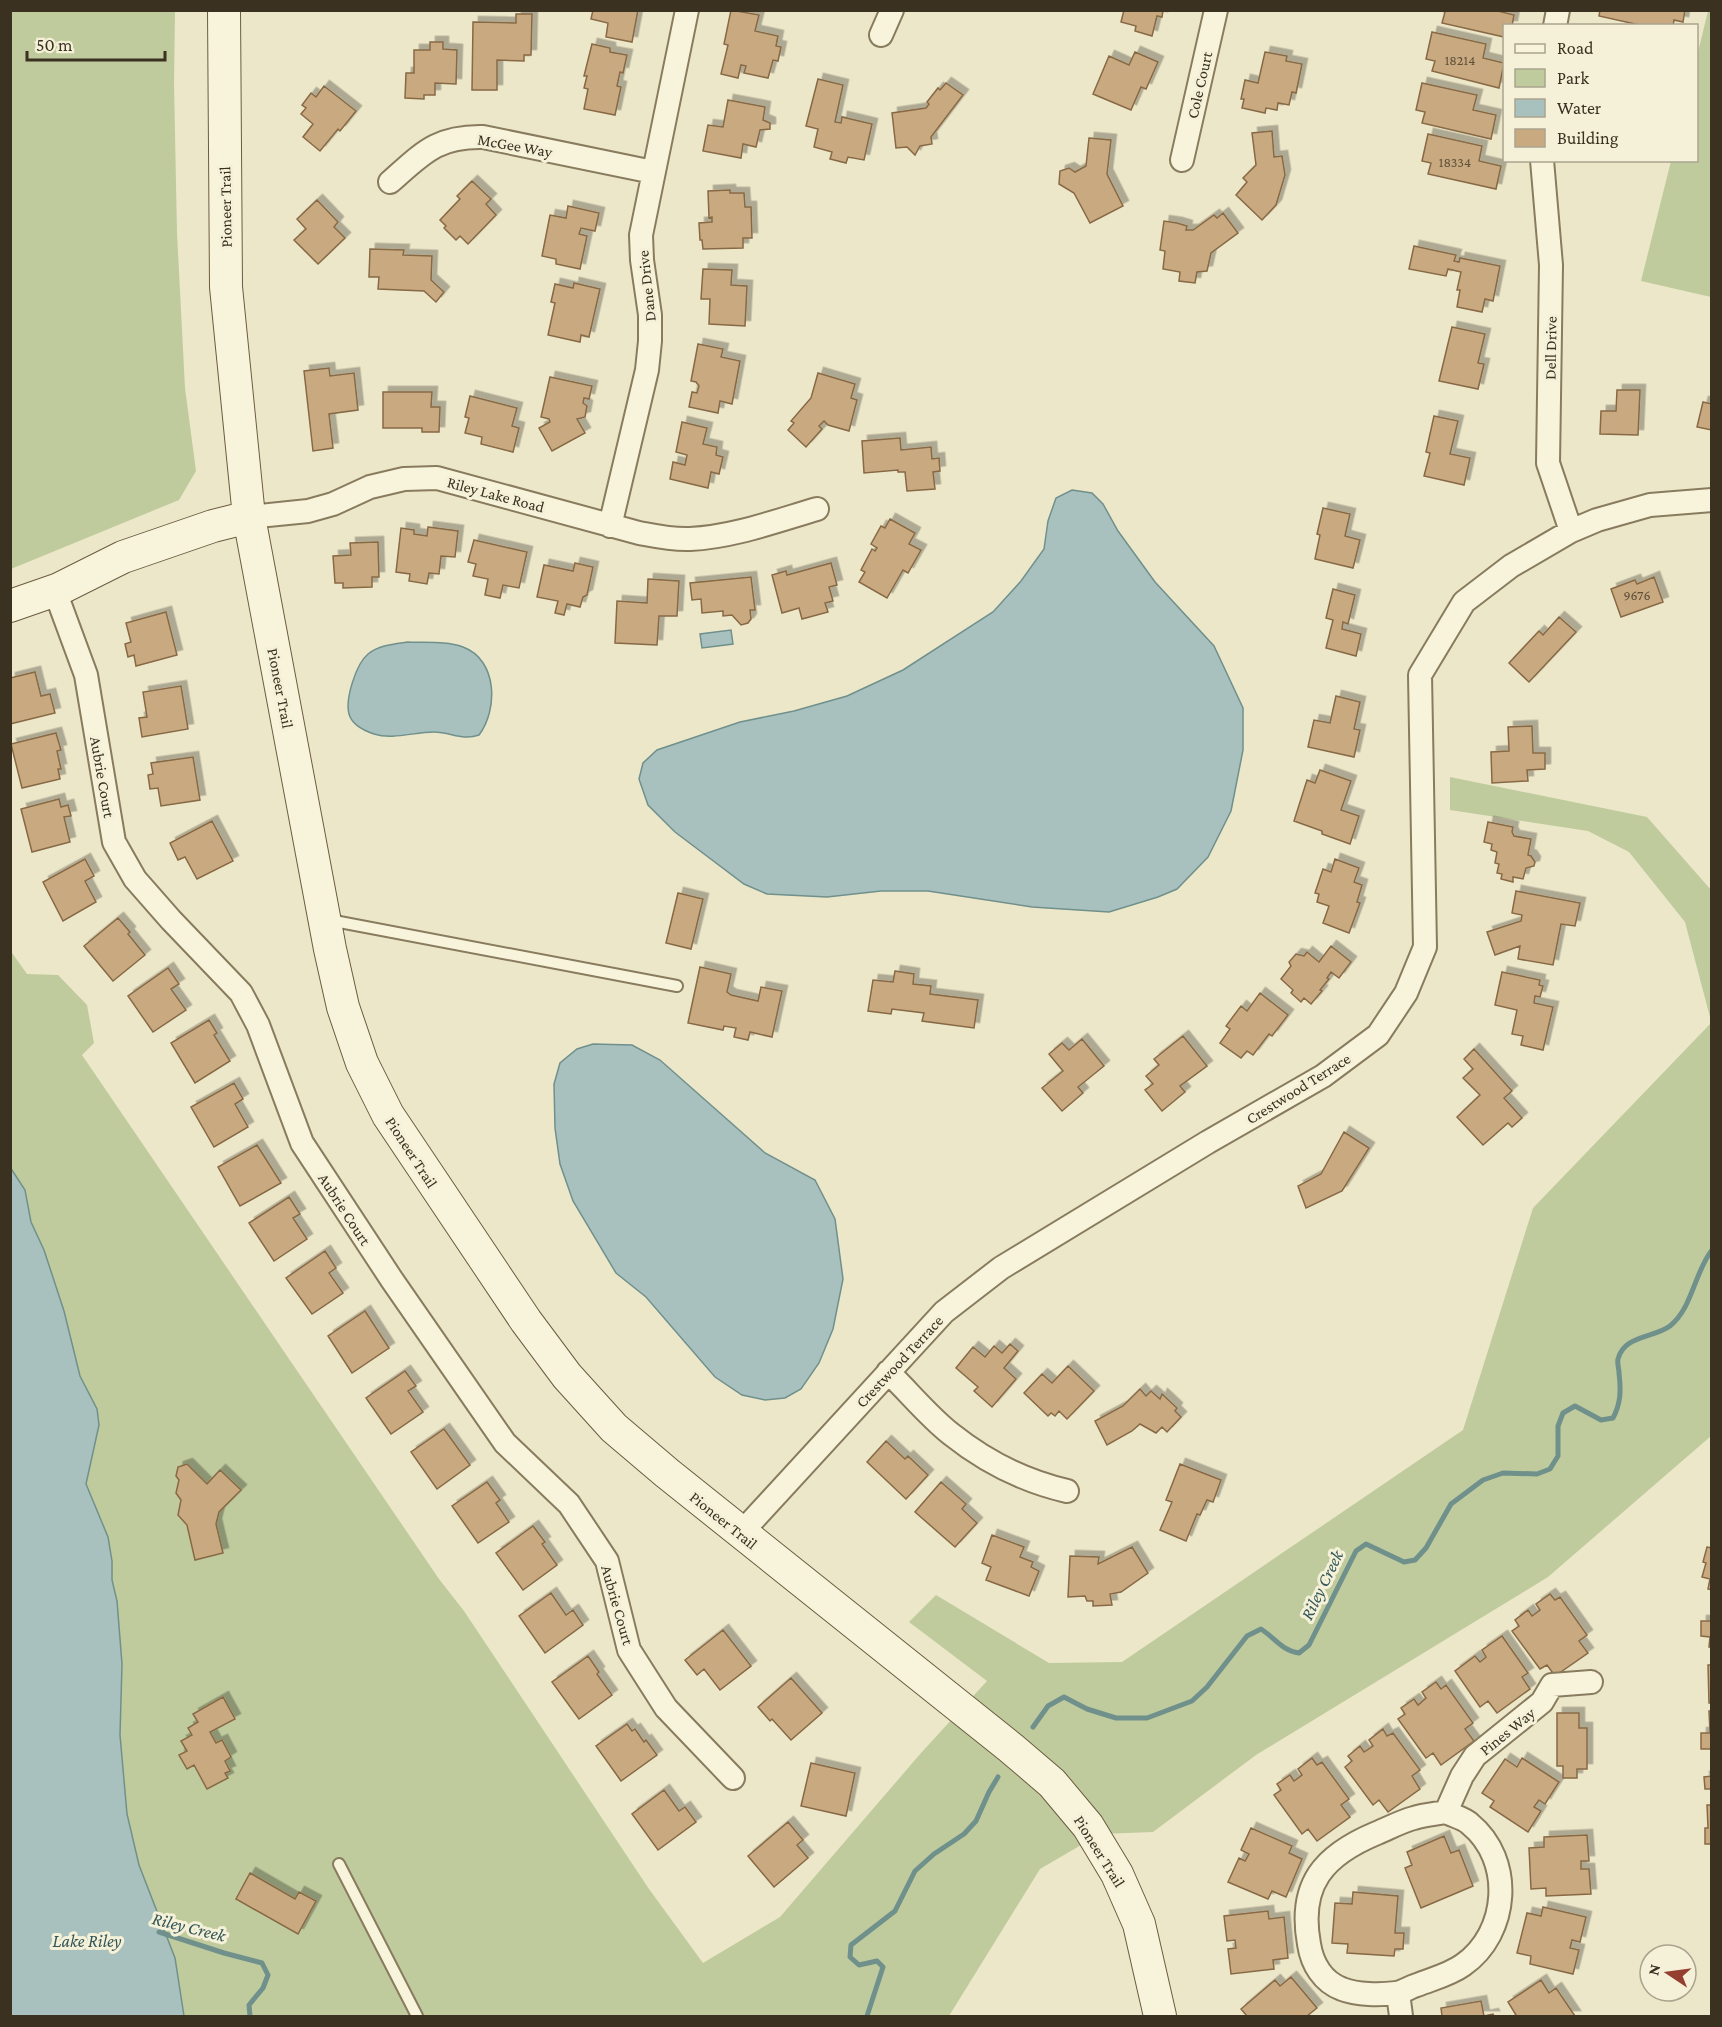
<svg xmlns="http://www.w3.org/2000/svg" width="1722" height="2027" font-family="'Crimson Pro',serif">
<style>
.green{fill:#bfcb9d}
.water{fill:#a9c1be;stroke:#70908c;stroke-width:1.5}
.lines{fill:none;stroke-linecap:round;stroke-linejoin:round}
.stream{stroke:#70908c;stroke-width:5}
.building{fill:#c9aa80;stroke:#876945;stroke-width:1.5;filter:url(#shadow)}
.lane-casing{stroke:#887b5e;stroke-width:14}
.street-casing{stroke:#887b5e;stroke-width:26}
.secondary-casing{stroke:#6a5c41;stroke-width:34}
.lane{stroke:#f8f4dc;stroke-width:10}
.street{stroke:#f8f4dc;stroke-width:22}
.secondary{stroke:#f8f4dc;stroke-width:32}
.labels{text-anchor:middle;stroke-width:6;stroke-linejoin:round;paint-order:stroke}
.number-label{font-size:14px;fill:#5e4f39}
.street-label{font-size:16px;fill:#3a3121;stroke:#f5f1d8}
.water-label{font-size:18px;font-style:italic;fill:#315558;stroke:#f5f1d8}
</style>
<defs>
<filter id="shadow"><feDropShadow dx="5.5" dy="-5.5" stdDeviation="0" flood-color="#0004"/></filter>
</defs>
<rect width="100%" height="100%" fill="#ede7c9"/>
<path class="green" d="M11 10 175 11 174 84 177 233 185 388 196 471 179 500 11 569Z
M1708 11H1711V297L1641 281 1671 161 1696 160 1697 56Z
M1450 777 1647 817 1711 890V1021L1685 922 1629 852 1588 831 1450 810Z
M10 950 27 974 58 975 87 1005 94 1043 82 1055 439 1579 464 1611 649 1889 703 1963 780 1917 921 1753 987 1681 909 1622 936 1595 1049 1663 1122 1662 1463 1430 1533 1208 1711 1023V1436L1548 1577 1256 1755 1153 1832 1100 1834 1040 1869 949 2016H184L175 1958 139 1865 127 1814 120 1735 122 1664 117 1601 112 1580V1561L108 1537 86 1484 99 1425 97 1409 80 1376 64 1311 44 1250 11 1198Z"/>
<path class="water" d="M1072 490 1092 493 1103 504 1118 531 1155 582 1214 646 1243 708V750L1231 811 1208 857 1177 889 1158 897 1109 912 1032 907 928 891H881L827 897 767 894 744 884 675 832 648 805 639 779 643 763 657 750 740 722 794 711 847 696 903 670 993 612 1021 581 1044 549 1048 521 1056 498Z
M731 630 733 644 702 648 700 634Z
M408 642C426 643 446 641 463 647 498 660 498 710 479 735 462 741 451 732 434 732 414 732 393 740 374 734 365 731 352 725 349 714 345 699 356 664 368 654 379 645 394 644 408 642Z
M593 1044 632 1045 660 1060 765 1153 815 1180 835 1219 843 1279 833 1329 819 1363 801 1389 785 1398 765 1400 742 1395 715 1377 646 1297 616 1273 573 1201 560 1164 555 1128 554 1084 560 1063 577 1049Z
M10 1167 25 1190 31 1222 44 1250 64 1311 80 1376 97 1409 99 1425 86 1484 108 1537 112 1561V1580L117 1601 122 1664 120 1735 127 1814 139 1865 175 1958 184 2016H11Z"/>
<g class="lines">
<path class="stream" d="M1033 1727 1048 1706 1064 1697 1087 1709 1116 1718H1147L1192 1701 1207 1687 1247 1636 1261 1629C1275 1638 1282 1651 1299 1653L1309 1645 1356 1551 1366 1544 1404 1562 1415 1560 1426 1548 1451 1504 1483 1480 1503 1473 1537 1474 1550 1469 1558 1456V1426L1563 1413 1575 1406 1601 1420 1613 1418C1621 1403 1621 1390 1619 1373 1619 1369 1617 1363 1618 1359 1624 1335 1654 1338 1670 1326 1693 1307 1694 1273 1712 1250
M159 1932 224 1953 262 1963 268 1975 263 1988 249 2005 250 2016
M867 2016 883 1967 877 1961 859 1965 850 1957 851 1945 895 1911 915 1871 934 1854 964 1834 976 1821 989 1792 998 1777"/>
</g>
<path class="building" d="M593 10H638L632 42 606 37 608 23 591 19Z
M731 10 759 15 755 31 778 36 776 46 781 47 778 61 773 60 768 78 744 73 746 66 741 65 738 78 721 74 728 45 724 44Z
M1124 10H1163L1162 17 1157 16 1152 36 1135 31 1136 26 1121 22Z
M1439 10H1494L1514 15 1512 26H1504V37L1442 23 1445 12Z
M1600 10H1685L1683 22 1674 20 1673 26H1644L1599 16Z
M516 14H532L531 55H524V61L497 60V90H472L473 22 516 23Z
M1432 32 1486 44 1483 58 1504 63 1499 88 1432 71 1435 61 1426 59Z
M430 42H443V49L457 50 456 84 435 83V95H424V99L405 98 406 73H414V50H430Z
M592 44 610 48V52L627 55 623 73 620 72 617 86 621 87 615 115 584 109 588 89 584 88 587 76H584Z
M1135 52 1158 62 1146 89 1141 87 1131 110 1093 94 1109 56 1129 65Z
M1265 52 1287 56 1286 61 1302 64 1296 93 1292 92 1289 105 1278 103 1277 110 1266 108 1265 113 1242 108 1244 99H1241L1245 80 1258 83Z
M818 79 843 85 835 122 841 123 842 117 872 124 864 160 848 157 846 163 830 159 832 152 814 147 818 129 806 126Z
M946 83 963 95 931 137 932 144 920 146 915 155 907 147 896 148 892 113 926 108 929 104 927 102 938 88 940 90Z
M1422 83 1477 95 1473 110 1496 115 1491 139 1422 123 1425 112 1416 110Z
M324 86 356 111 340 131 338 129 320 151 303 137 313 124 301 114 306 108 302 105 311 93 316 97Z
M728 100 765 107 763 120 770 123V129L760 130 756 147 743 144 741 158 703 151 708 125 723 127Z
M1272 131 1274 157 1282 156 1285 175 1276 205 1262 220 1236 195 1247 182 1243 178 1256 165 1252 133Z
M1428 134 1482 146 1479 161 1501 166 1496 189 1428 174 1431 163 1422 161Z
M1089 138 1111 140 1107 174 1123 206 1090 223 1074 193 1059 184 1060 171 1069 168 1075 172 1086 166Z
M472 181 491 199 486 204 496 215 468 244 460 236 456 240 444 228 446 226 440 220 460 199 457 196Z
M730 190V193H744L745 207H751L752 238H743V248L703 249 702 240H700L699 223 712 222V217L709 218 708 191Z
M317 200 338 222 334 227 345 238 318 264 294 240 306 229 297 219Z
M568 206 599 213 595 231 581 228 579 234 587 236 580 269 556 264V259L542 256 550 215 566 218Z
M1223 213 1238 233 1211 253 1207 271 1197 272 1195 283 1179 281 1180 272 1163 269 1165 251 1160 250 1164 221 1177 223 1187 226 1186 230H1193L1214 215 1217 218Z
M1414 246 1456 255 1454 261 1459 262 1460 258 1500 266 1493 301 1485 299 1482 312 1457 307 1460 290H1457L1461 272 1448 269 1446 276 1409 269Z
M370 249 404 250 403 255 432 256 431 280 444 292 436 302 424 291 378 289 379 277H369Z
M703 269 732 270 731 285 747 286 745 326 709 324 710 299H701Z
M574 283 600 289 589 337 581 335 580 342 548 335 555 303 551 302 555 284 573 288Z
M1452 327 1485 334 1478 363 1484 364 1478 389 1439 381Z
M698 344 723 349 721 357 740 361 732 404 720 401 718 413 689 407 692 392 697 393 699 386 696 382 691 381Z
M329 368 330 376 354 373 358 410 329 414 333 448 313 451 304 371Z
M818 373 855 384 851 398 857 400 849 431 828 425 824 421 819 426 822 429 806 447 788 430 794 423 791 421 811 398Z
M550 377 592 386 589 399 584 398 583 403 587 406 585 417 577 419 585 433 552 451 539 428 550 422 549 419 541 417Z
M1617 390H1640L1638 435 1600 434 1601 411H1616Z
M383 392H432L431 407H440L439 432H422V428H383Z
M470 396 517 408 512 426 519 428 513 452 481 444 482 437 465 433 469 418 465 417Z
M1703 402 1712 404V430L1697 427Z
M1434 416 1458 421 1450 454 1470 458 1464 485 1424 476 1430 453 1426 452Z
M682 422 707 428 703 444 717 447 716 455 723 457 719 474 711 472 708 488 670 479 673 462 685 465 687 455 676 452Z
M900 438 901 450 931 447 932 459 939 458 940 471 933 472 935 489 907 491 905 472H898V470L864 473 862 441Z
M1323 508 1350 514 1345 536 1360 540 1353 568 1315 559 1320 535 1317 534Z
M890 519 915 533 909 544 921 550 908 573 903 570 887 598 859 582 865 572 861 570 872 549 875 551 877 548 871 544 881 526 885 528Z
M428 527 458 531 455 557 441 556 439 574 429 573 427 584 409 581 410 574 396 572 401 528 414 530V534L427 536Z
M474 540 527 552 519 588 503 585 500 598 485 595 488 579 473 576 476 564 468 562Z
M378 542 379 577H372V587L343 588V583H335L333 556 351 555 350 543Z
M575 563 593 567 587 595 583 597 580 607 567 604 564 615 555 613 558 601 537 597 544 565 573 571Z
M831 563 837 585 829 587 833 601 825 603 828 612 802 619 799 608 782 613 772 575 786 571 787 575Z
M751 577 755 610H750L751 619 748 623 741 625 732 615 723 616V611L702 613 701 599 692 600 690 583Z
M1654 577 1663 602 1621 617 1611 589 1635 580 1637 584Z
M648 579 679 581 677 616H659L657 645 615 643 617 601 647 603Z
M1333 589 1355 595 1348 624 1343 622 1342 629 1361 634 1356 656 1326 648 1333 620 1326 618Z
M166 612 177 655 136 666 134 655 128 657 125 644 131 642 126 623Z
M1559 617 1576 632 1529 682 1509 663 1539 631 1543 635Z
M35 672 41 696 50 694 55 713 10 724V678Z
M181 686 188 729 142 737 139 718 147 717 143 692Z
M1336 696 1360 702 1354 729 1360 730 1354 757 1308 747 1314 720 1330 723Z
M1532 726 1533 753H1545V769L1527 770 1528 781 1492 783 1491 752 1509 751 1508 727Z
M56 733 61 750 57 751 61 769H58L60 779 22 788 11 744Z
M193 757 200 800 161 806 158 788 150 789 148 775 153 774 151 763Z
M1320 770 1351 781 1341 810 1359 816 1350 844 1322 834V831L1294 821 1307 780 1315 783Z
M59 799 61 807 68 805 71 816 64 817 70 842 32 852 21 809Z
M212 821 233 861 197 879 185 857 178 860 170 843Z
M1488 822 1513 827 1512 832 1514 836 1531 839 1528 855 1531 856 1535 862 1534 866 1526 868 1523 879 1513 877V882L1501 879 1502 874 1497 873 1499 864 1495 863 1497 852 1491 850 1492 844 1484 842Z
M85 859 94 876 85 881 96 902 63 921 43 882Z
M1335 859 1359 868 1354 882 1362 885 1357 902 1360 903 1349 933 1323 923 1329 906 1317 902 1319 894 1315 893 1323 869 1331 872Z
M1516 891 1580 903 1575 926 1561 924 1553 965 1518 959 1520 946 1495 955 1487 932 1521 921 1522 915 1512 913Z
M678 893 703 899 691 949 666 943Z
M118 918 130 932 128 934 145 955 113 981 84 946Z
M1331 946 1351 962 1339 978 1331 972 1327 978 1329 979 1320 990 1322 991 1311 1004 1304 998 1301 1002 1291 993 1293 990 1281 979 1291 966 1289 962 1296 954 1304 956 1307 952 1319 962Z
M700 967 731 974 727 992 731 995 758 1001 761 987 782 991 772 1037 750 1032 748 1040 734 1037 736 1028 724 1026 723 1030 688 1023Z
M168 968 179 984 171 989 186 1010 153 1032 128 996Z
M895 971 914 974 913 984 931 986 930 994 978 1000 974 1028 922 1021 924 1013 892 1009 891 1014 868 1011 873 980 893 982Z
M1502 972 1540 980 1539 985 1543 986 1540 997 1535 996 1534 1003 1553 1007 1543 1050 1521 1045 1523 1036 1512 1034 1517 1010 1495 1005Z
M1260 993 1288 1015 1272 1036 1269 1034 1253 1055 1247 1051 1241 1058 1220 1043 1230 1029 1226 1026 1241 1006 1247 1011Z
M209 1020 217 1033 214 1035 230 1061 195 1083 171 1043Z
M1183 1036 1207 1066 1180 1086 1185 1092 1162 1111 1145 1090 1153 1084 1146 1076 1159 1065 1154 1059Z
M1082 1039 1104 1066 1078 1087 1083 1093 1062 1111 1042 1088 1063 1071 1049 1054 1062 1043 1069 1050Z
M1474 1049 1512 1091 1504 1098 1522 1118 1512 1127 1508 1123 1483 1145 1457 1117 1480 1095 1463 1078 1473 1069 1464 1059Z
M234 1083 243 1099 235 1104 248 1127 214 1147 191 1107Z
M1344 1132 1369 1148 1342 1191 1306 1208 1298 1186 1321 1174Z
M257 1145 281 1183 240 1206 218 1167Z
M289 1197 300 1214 293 1218 307 1239 274 1261 249 1223Z
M325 1251 336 1268 329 1273 343 1293 312 1314 286 1278Z
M365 1311 389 1348 352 1373 328 1336Z
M1010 1344 1018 1351 1004 1368 1016 1379 992 1407 974 1391 978 1387 956 1368 973 1347 985 1357 994 1346 1002 1353Z
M1068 1366 1094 1391 1067 1419 1059 1411 1055 1416 1051 1413 1048 1416 1024 1393 1042 1374 1052 1383Z
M405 1371 416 1386 408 1391 423 1412 391 1434 366 1398Z
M1140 1389 1146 1396 1151 1391 1160 1399 1162 1394 1177 1408 1175 1411 1181 1417 1167 1432 1162 1427 1156 1433 1140 1424 1132 1431 1107 1445 1095 1421 1123 1406Z
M444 1429 470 1465 437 1489 411 1452Z
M886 1441 905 1459 908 1456 928 1475 906 1499 867 1462Z
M187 1464 207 1484 220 1470 241 1490 219 1512 216 1524 223 1553 195 1560 187 1525 178 1515 181 1500 176 1493 179 1480 176 1476 178 1467Z
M1180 1464 1221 1480 1213 1502 1207 1500 1200 1515 1197 1514 1186 1541 1160 1530 1172 1502 1166 1500Z
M487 1482 500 1500 496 1503 509 1522 478 1543 452 1506Z
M941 1482 966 1504 962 1509 977 1523 955 1547 915 1512Z
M533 1526 545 1542 542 1544 557 1565 523 1590 496 1553Z
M992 1535 1024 1547 1020 1557 1033 1562 1031 1567 1039 1571 1029 1596 986 1580 991 1567 982 1563Z
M1132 1547 1148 1573 1121 1592 1110 1594 1112 1605 1093 1606V1601H1087L1085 1596 1068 1597 1070 1556 1099 1557 1098 1564Z
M1707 1547 1712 1548V1590L1708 1589 1710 1579 1702 1577 1706 1563 1703 1562Z
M551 1593 566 1615 573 1610 583 1625 545 1653 519 1616Z
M1550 1594 1555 1600 1560 1597 1587 1635 1579 1641 1588 1653 1555 1676 1547 1665 1540 1669 1512 1631 1519 1626 1515 1620 1528 1610 1532 1616 1540 1610 1536 1604Z
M1711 1610H1712V1647H1709L1710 1637 1701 1636V1621H1711Z
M723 1630 751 1666 720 1690 704 1669 697 1675 685 1660Z
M1502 1636 1528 1673 1522 1677 1530 1689 1497 1713 1488 1701 1480 1707 1455 1671 1475 1656 1480 1662 1486 1657 1482 1650Z
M588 1656 599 1672 597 1674 612 1695 579 1719 552 1682Z
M1708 1665H1712V1703H1709Z
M791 1678 822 1713 791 1740 772 1719 770 1721 758 1707Z
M1436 1682 1441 1689 1446 1685 1473 1723 1465 1729 1474 1741 1441 1765 1433 1753 1426 1758 1398 1719 1405 1714 1401 1708 1414 1699 1418 1705 1426 1698 1422 1692Z
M223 1697 235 1719 210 1732 216 1743 222 1740 231 1757 225 1761 230 1771 225 1773 228 1778 207 1789 194 1765 187 1769 179 1755 187 1751 181 1741 192 1735 188 1728 198 1722 193 1714Z
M1709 1711H1712V1749H1701V1733H1710Z
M1557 1713H1579V1728H1587V1769H1577V1778H1563V1766H1557Z
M627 1724 632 1731 635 1729 644 1742 646 1740 657 1755 621 1781 596 1746Z
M1383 1729 1387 1736 1393 1733 1420 1770 1412 1776 1420 1789 1388 1812 1379 1800 1373 1805 1345 1767 1352 1761 1348 1756 1360 1746 1364 1752 1373 1746 1369 1740Z
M1312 1758 1317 1765 1322 1762 1349 1799 1341 1805 1350 1817 1317 1841 1308 1829 1302 1834 1274 1795 1281 1790 1277 1784 1290 1775 1294 1781 1302 1775 1298 1769Z
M1522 1758 1559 1782 1545 1804 1539 1800 1534 1807 1541 1811 1528 1832 1490 1807 1494 1801 1482 1793 1505 1759 1517 1767Z
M811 1763 855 1773 846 1816 801 1806Z
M1712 1776V1789H1705L1704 1777Z
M664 1790 679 1811 685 1807 696 1822 658 1850 632 1814Z
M1707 1805H1712V1844H1705V1828H1708Z
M788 1822 803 1840 797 1845 808 1858 774 1887 748 1856Z
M1251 1828 1292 1846 1289 1853 1302 1859 1286 1897 1272 1891 1268 1899 1228 1882 1239 1858 1245 1861 1249 1854 1241 1850Z
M1587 1835 1589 1861H1581V1869H1589L1591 1894 1546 1896V1888L1531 1889 1529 1848 1544 1847V1837Z
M1444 1836 1451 1853 1459 1850 1473 1886 1421 1908 1405 1868 1412 1865 1407 1852Z
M250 1873 295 1899 299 1892 316 1901 298 1934 236 1899Z
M1353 1892 1398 1896 1395 1933H1404L1403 1949H1395L1394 1956 1347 1953 1348 1944 1332 1943 1335 1903 1352 1904Z
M1543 1907 1586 1917 1580 1942 1572 1940 1570 1948 1579 1950 1573 1974 1530 1964 1531 1956 1517 1953 1527 1913 1541 1916Z
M1268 1911 1269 1919 1284 1917 1288 1958 1273 1960 1274 1969 1231 1974 1228 1949 1236 1948 1235 1940 1227 1941 1224 1916Z
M1291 1977 1317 2008 1307 2016H1247L1241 2009 1275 1980 1280 1986Z
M1541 1980 1549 1993 1556 1988 1575 2016H1514L1516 2015 1508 2002Z
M1481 2001 1484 2016 1493 2014 1494 2016H1442L1441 2008Z"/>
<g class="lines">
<defs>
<path id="lane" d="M329 920 677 986
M339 1864 417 2016"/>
<path id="street" d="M1555 26 1558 10
M881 35 892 10
M1182 160 1216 10
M1542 160 1551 265 1548 463 1571 531
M390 182C423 153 437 136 483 137L653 172
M249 517 308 511 333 504 370 487 404 479 437 478 639 533C655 536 673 540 690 539 733 537 776 521 817 509
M610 526 647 370 650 341V315L642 260 641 235 687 10
M55 591 86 675 114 842 135 879 171 920 241 993 258 1025 302 1143 392 1280 505 1443 569 1504 607 1561 629 1650 666 1708 733 1778
M888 1372C909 1392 928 1416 951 1434 986 1462 1024 1481 1067 1491
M741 1533 944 1312 1001 1268 1208 1142 1323 1076 1378 1035 1406 993 1425 947 1420 675 1464 602 1511 566 1571 531 1597 520 1650 505 1712 500
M1446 1812C1453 1816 1464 1818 1470 1824 1514 1860 1509 1933 1463 1965 1449 1975 1432 1979 1417 1985 1410 1987 1403 1992 1396 1993 1380 1995 1357 1995 1342 1989 1323 1982 1312 1964 1309 1944 1298 1884 1324 1855 1377 1833 1389 1828 1402 1821 1414 1818 1424 1815 1435 1814 1446 1812Z
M1446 1812 1462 1776 1475 1756 1542 1702 1552 1685 1591 1682
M1398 1993 1401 2016"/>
<path id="secondary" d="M224 10 226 287 249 517 330 949 343 1007 362 1063 388 1115 526 1321 567 1376 614 1428 667 1473 1011 1748 1052 1783 1088 1826 1117 1874 1139 1924 1160 2016
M10 606 59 589 123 557 213 526 249 517"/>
</defs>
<use href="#lane" class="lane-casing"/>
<use href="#street" class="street-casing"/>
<use href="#secondary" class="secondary-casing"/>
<use href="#lane" class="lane"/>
<use href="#street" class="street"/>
<use href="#secondary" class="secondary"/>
</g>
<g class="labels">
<g class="number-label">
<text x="1460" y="65">18214</text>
<text x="1455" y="167">18334</text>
<text x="1637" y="600">9676</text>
</g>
<g class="street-label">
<text transform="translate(1199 85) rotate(-77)" y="6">Cole Court</text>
<text transform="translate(515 145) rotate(10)" y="6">McGee Way</text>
<text transform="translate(225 207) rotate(-91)" y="6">Pioneer Trail</text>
<text transform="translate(646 286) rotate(-96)" y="6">Dane Drive</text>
<text transform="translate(1550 348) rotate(-89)" y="6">Dell Drive</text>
<text transform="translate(496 494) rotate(15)" y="6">Riley Lake Road</text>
<text transform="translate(281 688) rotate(79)" y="6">Pioneer Trail</text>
<text transform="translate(103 777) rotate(80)" y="6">Aubrie Court</text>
<text transform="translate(1298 1088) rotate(-32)" y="6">Crestwood Terrace</text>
<text transform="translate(412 1152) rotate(57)" y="6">Pioneer Trail</text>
<text transform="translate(345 1209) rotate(57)" y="6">Aubrie Court</text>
<text transform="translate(899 1361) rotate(-47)" y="6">Crestwood Terrace</text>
<text transform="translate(724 1520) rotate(39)" y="6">Pioneer Trail</text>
<text transform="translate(618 1605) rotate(74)" y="6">Aubrie Court</text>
<text transform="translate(1507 1731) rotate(-39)" y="6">Pines Way</text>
<text transform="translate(1100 1851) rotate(58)" y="6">Pioneer Trail</text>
</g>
<g class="water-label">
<text transform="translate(1322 1585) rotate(-64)" y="6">Riley Creek</text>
<text transform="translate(189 1927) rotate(14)" y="6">Riley Creek</text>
<text x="87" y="1947">Lake Riley</text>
</g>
</g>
<rect width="1722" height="2027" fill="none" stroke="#3a3121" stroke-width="24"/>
<rect x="1503" y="24" width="195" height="138" fill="#f5f1d8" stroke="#aaa48f" stroke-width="1.5"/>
<rect x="1515" y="44" width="30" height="9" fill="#f8f4dc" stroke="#aaa48f" stroke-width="1.5"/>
<text x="1557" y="54" font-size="18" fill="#3a3121">Road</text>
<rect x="1515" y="69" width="30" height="18" fill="#bfcb9d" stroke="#aaa48f" stroke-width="1.5"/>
<text x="1557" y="84" font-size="18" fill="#3a3121">Park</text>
<rect x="1515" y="99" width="30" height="18" fill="#a9c1be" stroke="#aaa48f" stroke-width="1.5"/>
<text x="1557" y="114" font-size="18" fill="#3a3121">Water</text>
<rect x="1515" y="129" width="30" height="18" fill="#c9aa80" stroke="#aaa48f" stroke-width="1.5"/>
<text x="1557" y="144" font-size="18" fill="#3a3121">Building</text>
<g transform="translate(1668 1973) rotate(283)"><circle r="28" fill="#f5f1d8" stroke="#aaa48f" stroke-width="1.5"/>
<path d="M0-4.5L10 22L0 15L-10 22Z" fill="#953f31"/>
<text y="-9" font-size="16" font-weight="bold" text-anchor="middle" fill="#3a3121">N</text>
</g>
<path d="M27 51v9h138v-9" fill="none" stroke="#3a3121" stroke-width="3"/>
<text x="36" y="51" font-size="18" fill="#3a3121" stroke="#f5f1d8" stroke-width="4.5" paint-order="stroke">50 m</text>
</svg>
